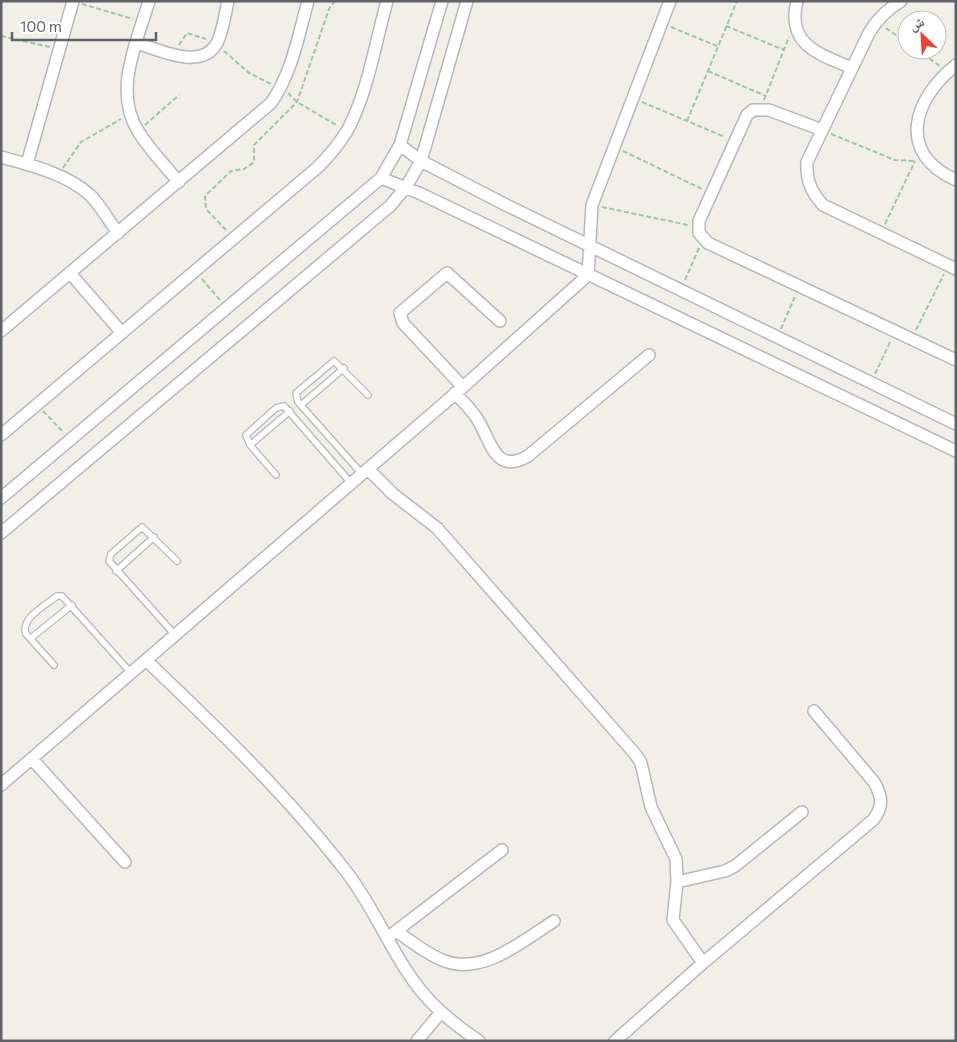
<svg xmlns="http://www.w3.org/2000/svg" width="957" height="1042" font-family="Commissioner,'Noto Naskh Arabic',sans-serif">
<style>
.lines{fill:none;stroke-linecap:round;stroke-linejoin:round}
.lane-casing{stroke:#b5b8bc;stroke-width:8}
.street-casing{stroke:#b5b8bc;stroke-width:14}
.path{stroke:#9cc7a9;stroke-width:2;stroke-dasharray:5 2.5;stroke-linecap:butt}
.lane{stroke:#fff;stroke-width:5.5}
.street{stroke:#fff;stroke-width:11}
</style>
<rect width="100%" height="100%" fill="#f1efe8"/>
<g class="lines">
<defs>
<path id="lane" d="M301 405 344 368
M250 445 290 411
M362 474 298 402 296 393 334 361 368 395
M276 475 250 445 246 435 276 408 284 406 351 483
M116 571 154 537
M175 635 109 561 111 554 142 527 177 561
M31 638 72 605
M54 665 26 634C20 618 46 605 57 596H62L131 673"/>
<path id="street" d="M149 1C137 42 113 91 138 131 149 149 165 166 179 182
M797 1C786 45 819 54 852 68
M901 1C886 10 877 19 869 33L807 162C806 180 811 192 823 205L956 269
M137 43C159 50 202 71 217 43 223 31 225 14 228 1
M956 65C913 99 896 153 956 180
M822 130 769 110H753L747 115 699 221V233L708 243 956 360
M400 145 421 161 508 206 956 424
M1 157C31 165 67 174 90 195 101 206 109 221 118 233
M27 164 73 1
M381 178 419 193 956 451
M70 273 122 333
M1 331 271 103C292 73 298 37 308 1
M463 387 403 323 400 313 447 273 500 321
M455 393C462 401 470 408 476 417 491 439 494 476 528 456L649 355
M1 435 318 167C329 156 339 144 347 131 368 92 375 44 387 1
M368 469 393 494 437 528 636 755 641 763 651 807 676 859 677 882 673 920 703 963
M1 498 381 178 400 145 442 1
M1 533 390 206 406 187 421 161 467 1
M146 660C216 727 285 793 345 870 377 910 394 962 429 1000 444 1016 461 1029 479 1041
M32 759 125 862
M1 785 463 387 588 275 592 205 670 1
M677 882 725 871 735 866 802 812
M396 931C411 941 425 953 442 960 481 977 523 941 554 921
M391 935 502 850
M417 1041 441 1012
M615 1041 703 963 873 820C884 806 882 796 874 782L814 711"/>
</defs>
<use href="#lane" class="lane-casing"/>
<use href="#street" class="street-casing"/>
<path class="path" d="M82 4 133 19
M726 26 784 50
M671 27 717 46
M886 28 907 43
M1 36 50 47
M179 45 187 33 206 39
M917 50 940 66
M224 51 249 73 271 84
M708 71 766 96
M288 93 297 102 338 126
M764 100 789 37
M642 102 725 137
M687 121 737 1
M145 125 179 95
M831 134 895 160 915 161
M623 151 702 189
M63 168 81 142 121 119
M602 207 688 225
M885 224 915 161
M226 230 206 209 205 196 231 171 244 169 254 162V145L297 102 329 9 335 1
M202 279 220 300
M685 280 699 248
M781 329 796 294
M916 330 944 274
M875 374 891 340
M43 411 64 433"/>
<use href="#lane" class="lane"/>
<use href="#street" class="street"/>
</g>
<rect width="957" height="1042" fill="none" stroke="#5f6368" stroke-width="5"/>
<g transform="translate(922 35) rotate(335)"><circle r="24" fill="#ffffff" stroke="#bfc1c3"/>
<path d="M0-4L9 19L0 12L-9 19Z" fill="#ea4335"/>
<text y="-8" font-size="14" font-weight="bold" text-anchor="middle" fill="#5f6368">ش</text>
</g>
<path d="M12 32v8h144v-8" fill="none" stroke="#5f6368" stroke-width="2.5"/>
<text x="20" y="32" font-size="15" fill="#5f6368" stroke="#ffffff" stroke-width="4" paint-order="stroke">100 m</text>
</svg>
